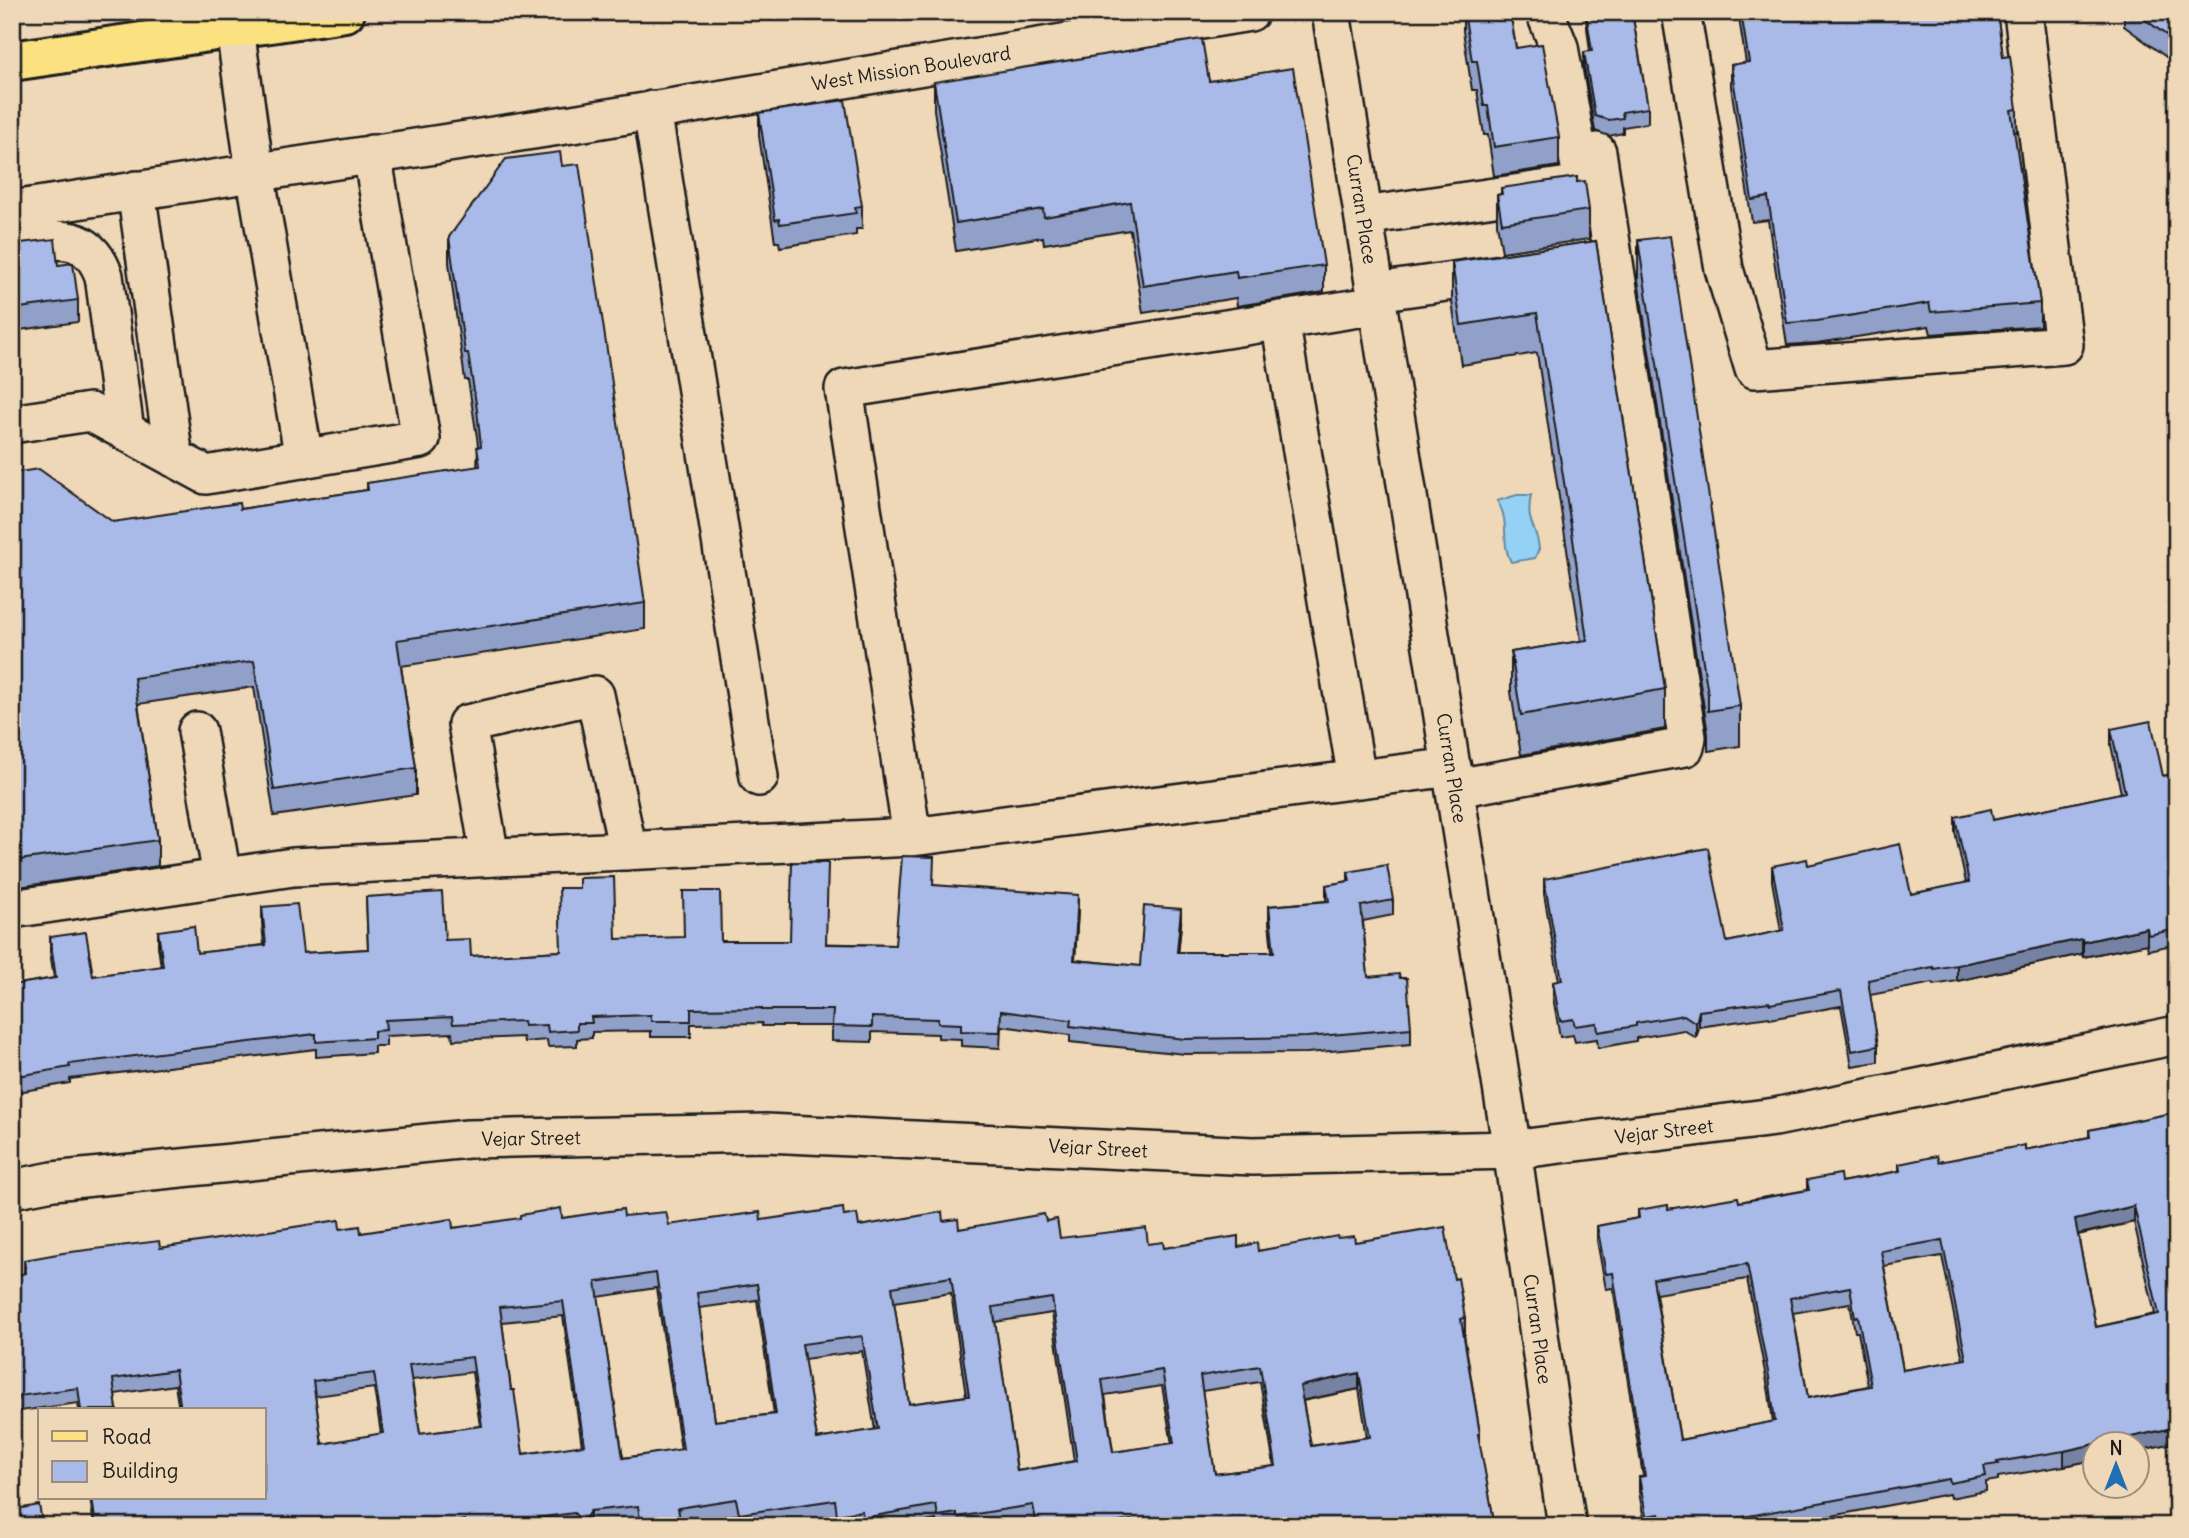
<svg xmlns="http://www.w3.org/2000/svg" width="2189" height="1538" font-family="Delius,sans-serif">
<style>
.water{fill:#95d1f5;stroke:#65899e;stroke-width:2}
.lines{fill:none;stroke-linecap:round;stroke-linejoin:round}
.minor-casing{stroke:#1c1c1c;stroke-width:42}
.major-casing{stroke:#1c1c1c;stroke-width:44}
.minor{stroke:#efd8b8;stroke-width:37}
.major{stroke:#fbe180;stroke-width:38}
.wall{fill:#91a0c8;stroke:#1c1c1c;stroke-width:2;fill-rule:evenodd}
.shaded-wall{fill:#7682a3;stroke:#1c1c1c;stroke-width:2}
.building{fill:#a9bae9;stroke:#1c1c1c;stroke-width:2;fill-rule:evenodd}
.labels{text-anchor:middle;stroke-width:5;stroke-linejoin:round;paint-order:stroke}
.street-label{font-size:19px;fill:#1c1c1c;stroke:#efd8b8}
</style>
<rect width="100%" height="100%" fill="#efd8b8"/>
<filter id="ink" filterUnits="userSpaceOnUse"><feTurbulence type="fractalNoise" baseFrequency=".0143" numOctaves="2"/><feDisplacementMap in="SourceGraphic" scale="14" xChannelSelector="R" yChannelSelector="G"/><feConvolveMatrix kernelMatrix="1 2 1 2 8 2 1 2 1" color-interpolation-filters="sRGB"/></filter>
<g filter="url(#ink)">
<path class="water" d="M1517 495H1531C1525 525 1537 525 1539 549L1535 558 1511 562C1500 543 1511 521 1497 501Z"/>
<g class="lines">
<defs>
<path id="minor" d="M1331 12 1512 1150 1567 1526
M1681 12 1724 269 1754 369 2064 345 2023 12
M235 29 255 172 304 459
M652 110 759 777
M136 190 174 458
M12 210 572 124 1250 12
M1364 216 1583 184 1559 47 1545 12
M12 246C52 240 87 228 104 276L125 431
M1376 292 1502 274
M1378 305 844 389 912 837 1452 767
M1280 320 1357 779
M12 424 90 412 206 475 421 439 372 154
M197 731 222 877
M1456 788 1685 747 1687 737 1597 152
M490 857 467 724 595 695 628 851
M12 909 293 867 912 837
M12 1189 53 1181 468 1139 766 1133 1253 1156 1512 1150 1775 1117 2177 1035"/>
<path id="major" d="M12 61 345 12"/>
</defs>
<use href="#minor" class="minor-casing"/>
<use href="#major" class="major-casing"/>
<use href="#minor" class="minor"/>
<use href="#major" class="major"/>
</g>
<path class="wall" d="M1463 12H1510L1516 48 1559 137V166L1494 176 1488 135H1484L1477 90H1472L1463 31Z
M1585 12H1632L1648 108V123L1623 127V133L1609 136 1595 131 1584 67V52L1590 51Z
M1738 12H1997L2003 57 2017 109V132H2014L2040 303V326L1931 334 1929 326 1817 343 1787 345 1768 220 1752 222 1731 87V65L1746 63Z
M2124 12H2177V65L2124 26Z
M1209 81 1324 265V292L1237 306 1236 298 1143 313 1130 230 1044 244 1043 237 956 251 934 110V82Z
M759 113 862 206V229H856V235L780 247 779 242H775L759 136Z
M1577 182 1589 210V239L1502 252 1497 224V195L1501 194V188Z
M449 237 645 603V629L401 666 416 768V795L274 816 254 687 138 704 158 840V866L12 888V473L113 522 240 509 367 490V483L477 467 478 447 477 437 468 380H465L449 263Z
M1638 240 1740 706V746L1708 751V734L1638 280Z
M1596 241 1665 689V729L1521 755 1511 692V652L1581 641 1537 353 1461 365 1452 302V262Z
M12 244 58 265 78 300V322L12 331Z
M2111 729 2163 776 2177 773V944L2148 950 2147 944 2083 957 2082 954 1957 981 1934 985 1933 983 1870 995 1878 1046V1062L1852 1066 1841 1006 1770 1019 1769 1017 1699 1027 1696 1038 1684 1030 1636 1038V1041L1598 1048 1597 1039 1575 1042 1573 1035 1560 1037 1553 997V982L1559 981 1544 894V879L1727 942 1781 931 1772 881V866L1808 865 1911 894 1966 883 1955 832V817L1993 820 2121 793 2111 745Z
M1348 872 1393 900V915L1363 921 1368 977 1411 1028V1044L1307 1053 1185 1054 1070 1042V1035L1001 1026 1000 1048 961 1046V1039L938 1038V1034L872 1032V1042L832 1041V1026H762V1023L691 1024V1037H651V1031L592 1032V1038L577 1039V1046L548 1047 547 1040 524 1042 523 1037 453 1040 452 1033 386 1036V1046H374V1053L316 1057V1049L70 1079V1083L12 1093V985L54 978 50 952V937L93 976 161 967 158 946V931L197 953 264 945 262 923V907L303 953 368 949 366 897 445 940 471 956 561 951 616 939 895 945 934 885 1078 910 1075 960 1140 966 1181 924 1178 952H1272L1269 922V906L1326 901V885L1348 881Z
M2177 1112V1217L2174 1218 2177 1231V1442L2064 1466 1998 1477V1480L1986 1482V1491L1950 1498 1949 1494 1778 1526H1645L1639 1492V1477L1643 1476 1613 1288 1606 1289 1597 1241V1226L1638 1218V1210L1668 1209 1739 1202 1807 1190V1180L1841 1182 1899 1171V1164L1939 1162 2025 1150 2089 1137V1130ZM2134 1222 2155 1314 2096 1327 2078 1235ZM1942 1256 1963 1360 1903 1370 1884 1266ZM1747 1279 1769 1393 1773 1422 1680 1440 1656 1294ZM1850 1303 1855 1332H1858L1868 1386 1808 1398 1793 1313Z
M624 1216 669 1225 844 1216 859 1226 943 1221 959 1229 1046 1221 1060 1238 1148 1244 1164 1248 1238 1247 1258 1251 1338 1238 1355 1242 1454 1279 1465 1318V1334H1464L1480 1434V1449L1495 1526H1034L1033 1520 999 1526H937L936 1520 905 1526H836L835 1516 766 1526H738L736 1515 680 1523V1526H639L638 1522 598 1526H94L90 1498H264V1410H179L175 1385 115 1394 117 1410H79L78 1403 19 1411V1415L12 1416V1276L24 1274V1260L160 1248 340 1229 361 1233 453 1228 562 1218ZM656 1288 681 1450 623 1458 598 1297ZM951 1293 966 1396 909 1404 894 1302ZM757 1300 774 1414 715 1421 699 1308ZM1052 1313 1074 1461 1017 1471 995 1322ZM563 1316 582 1446 523 1454 511 1390 502 1322ZM862 1351 875 1430 817 1439 804 1359ZM472 1372 480 1426 420 1434 412 1380ZM1260 1382 1274 1466 1215 1474 1202 1391ZM1162 1386 1172 1444 1113 1452 1105 1395ZM374 1388 381 1434 322 1444 315 1396ZM1359 1389 1367 1437 1311 1446 1303 1401Z"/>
<path class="shaded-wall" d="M1078 895V910L1074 975V960Z
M1181 909V924L1177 968V952Z
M2147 928V944L2083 957V942Z
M2082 939V954L1957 981V965Z
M1699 1011V1027L1696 1038V1023Z
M2177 1202V1217L2171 1219V1203Z
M2134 1206V1222L2075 1235V1220Z
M1359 1373V1389L1300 1401V1386Z
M2177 1427V1442L2137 1451V1444H2099Z
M2095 1444V1460L2064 1466V1451Z
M590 1511V1526H583V1522Z"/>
<path class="building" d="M1464 12H1510L1516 48 1542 44 1559 137 1494 147 1488 106H1484L1477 61H1472Z
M1586 12H1632L1648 108 1622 112 1623 118 1609 120 1595 116 1584 52 1592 51Z
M1741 12H1997L2003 57 2010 56 2017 109 2011 110 2040 303 1931 312 1929 303 1817 321 1787 323 1768 197 1752 200 1731 65 1749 62Z
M2135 12H2177V43Z
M1202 39 1209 81 1293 68 1324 265 1237 278 1236 271 1143 286 1130 202 1044 217 1043 209 956 223 934 82Z
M845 100 862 206 855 207 856 213 780 224 779 219 775 220 759 113Z
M560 152 562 166 579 164 645 603 397 640 416 768 274 790 254 661 134 678 158 840 12 861V473L39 469 113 522 239 503 240 509 368 490 367 483 480 466 477 447 481 446 477 410 468 353H465L449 237 506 159Z
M1577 177V182L1585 181 1589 210 1502 223 1497 195 1502 194 1501 188Z
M1670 236 1740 706 1708 711V694L1638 240Z
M55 239 58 265 73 263 78 300 12 309V244Z
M1596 241 1665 689 1521 715 1511 652 1587 640 1572 532 1537 313 1461 325 1452 262Z
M2151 721 2163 776 2177 773V929L2148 935 2147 928 2083 942 2082 939 1957 965 1934 969 1933 967 1868 980 1878 1046 1852 1051 1841 991 1770 1004 1769 1002 1699 1011 1696 1023 1684 1015 1636 1023V1026L1598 1032 1597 1023 1575 1026 1573 1019 1560 1021 1553 982 1562 980 1544 879 1708 848 1727 942 1784 930 1772 866 1807 859 1808 865 1900 844 1911 894 1969 882 1955 817 1991 809 1993 820 2125 792 2111 729Z
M902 856 934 857 933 885 1078 895 1074 960 1140 966 1144 906 1181 909 1177 952H1274L1269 906 1329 901 1326 885 1350 881 1348 872 1387 865 1393 900 1361 906 1368 977 1399 974 1400 978H1407L1411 1028 1307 1037 1185 1039 1070 1026 1071 1020 1001 1011 1000 1032 961 1031V1024L938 1023V1019L872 1017V1027L832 1026 833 1010H762V1008L691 1009V1021H651V1015L591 1017 592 1023H577V1030L548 1032 547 1025 524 1026 523 1021 453 1024 452 1017 385 1020 386 1030 374 1031V1038L316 1042V1034L69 1064 70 1067 12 1077V985L56 978 50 937 86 932 93 976 163 966 158 931 194 926 197 953 266 945 262 907 297 904 303 953 368 949 366 897 442 892 445 940 470 939 471 956 561 951 559 888H579V878L614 877 616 939 684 937 683 891H720L721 941H790L792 862 828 863 826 944 895 945Z
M2177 1112V1202L2171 1203 2177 1231V1427L2099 1444H2095L2064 1451 1997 1462 1998 1464 1984 1466 1986 1476 1950 1483 1949 1479 1694 1526H1684L1682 1517 1661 1521 1659 1514 1646 1516 1639 1477 1645 1476 1613 1273 1606 1274 1597 1226 1639 1218 1638 1210 1668 1205V1209L1738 1197 1739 1202 1809 1190 1807 1180 1840 1174 1841 1182 1900 1171 1899 1164 1937 1156 1939 1162 2025 1145V1150L2090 1137 2089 1130ZM2134 1206 2159 1314 2096 1327 2075 1220ZM1942 1240 1966 1359 1903 1370 1881 1251ZM1747 1264 1769 1377 1775 1421 1680 1440 1653 1279ZM1850 1287 1855 1317 1858 1316 1871 1386 1808 1398 1790 1298Z
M561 1208 562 1218 623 1209 624 1216 666 1212 669 1225 760 1212 761 1220 843 1208 844 1216 857 1214 859 1226 942 1212 943 1221 958 1219 959 1229 1044 1214 1046 1221 1057 1219 1060 1238 1146 1228 1148 1244 1163 1242 1164 1248 1238 1236V1247L1257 1243 1258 1251 1337 1236 1338 1238 1354 1236 1355 1242 1445 1227 1454 1279 1458 1278 1465 1318 1461 1319 1480 1434H1478L1495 1526H1230L1229 1520 1190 1526H1133L1132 1520 1097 1526H1037L1033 1505 957 1517V1513L938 1516 936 1505 863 1518 862 1511 837 1515 835 1500 739 1514 736 1499 678 1508 680 1519 641 1525 638 1506 590 1511 583 1522 574 1513 474 1526H465V1520L431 1526H96L92 1498H264V1410H181L175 1370 113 1379 117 1410H81L78 1388 18 1396 19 1399 12 1401V1276L26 1273 24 1260 63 1253 159 1241 160 1248 339 1220 340 1229 360 1226 361 1233 452 1219 453 1228 520 1218V1215ZM656 1273 683 1449 623 1458 596 1282ZM951 1277 969 1396 909 1404 892 1287ZM757 1284 776 1414 715 1421 697 1293ZM1052 1298 1077 1461 1017 1471 993 1307ZM563 1301 584 1445 523 1454 514 1390H511L500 1307ZM862 1336 878 1429 817 1439 802 1344ZM472 1357 482 1426 420 1434 409 1365ZM1260 1366 1276 1466 1215 1474 1200 1376ZM1162 1370 1174 1443 1113 1452 1102 1380ZM374 1373 383 1433 322 1444 313 1381ZM1359 1373 1370 1437 1311 1446 1300 1386Z
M39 1505 43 1526H12V1510Z"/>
</g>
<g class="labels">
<g class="street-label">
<text transform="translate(911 68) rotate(-9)" y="7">West Mission Boulevard</text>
<text transform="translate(1362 209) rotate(81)" y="7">Curran Place</text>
<text transform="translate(1452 768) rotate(81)" y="7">Curran Place</text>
<text transform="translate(1664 1131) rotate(-7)" y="7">Vejar Street</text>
<text transform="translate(531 1138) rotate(-1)" y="7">Vejar Street</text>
<text transform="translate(1098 1148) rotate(3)" y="7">Vejar Street</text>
<text transform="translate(1538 1329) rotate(82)" y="7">Curran Place</text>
</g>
</g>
<rect width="2189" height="1538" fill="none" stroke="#efd8b8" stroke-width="42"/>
<rect x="21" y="21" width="2147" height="1496" fill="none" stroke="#1c1c1c" stroke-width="2.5" filter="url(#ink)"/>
<rect x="38" y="1408" width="228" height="91" fill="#efd8b8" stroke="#9b8d7a" stroke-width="2"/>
<rect x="52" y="1431" width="35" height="10" fill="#fbe180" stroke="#9b8d7a" stroke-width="2"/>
<text x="102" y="1444" font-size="21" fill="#1c1c1c">Road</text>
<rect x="52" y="1461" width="35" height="21" fill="#a9bae9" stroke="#9b8d7a" stroke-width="2"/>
<text x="102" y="1478" font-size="21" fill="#1c1c1c">Building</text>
<g transform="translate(2116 1465)"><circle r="33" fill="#efd8b8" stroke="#9b8d7a" stroke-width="2"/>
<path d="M0-5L12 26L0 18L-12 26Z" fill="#1f6fb2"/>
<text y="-10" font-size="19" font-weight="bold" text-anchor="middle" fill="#1c1c1c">N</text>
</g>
</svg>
